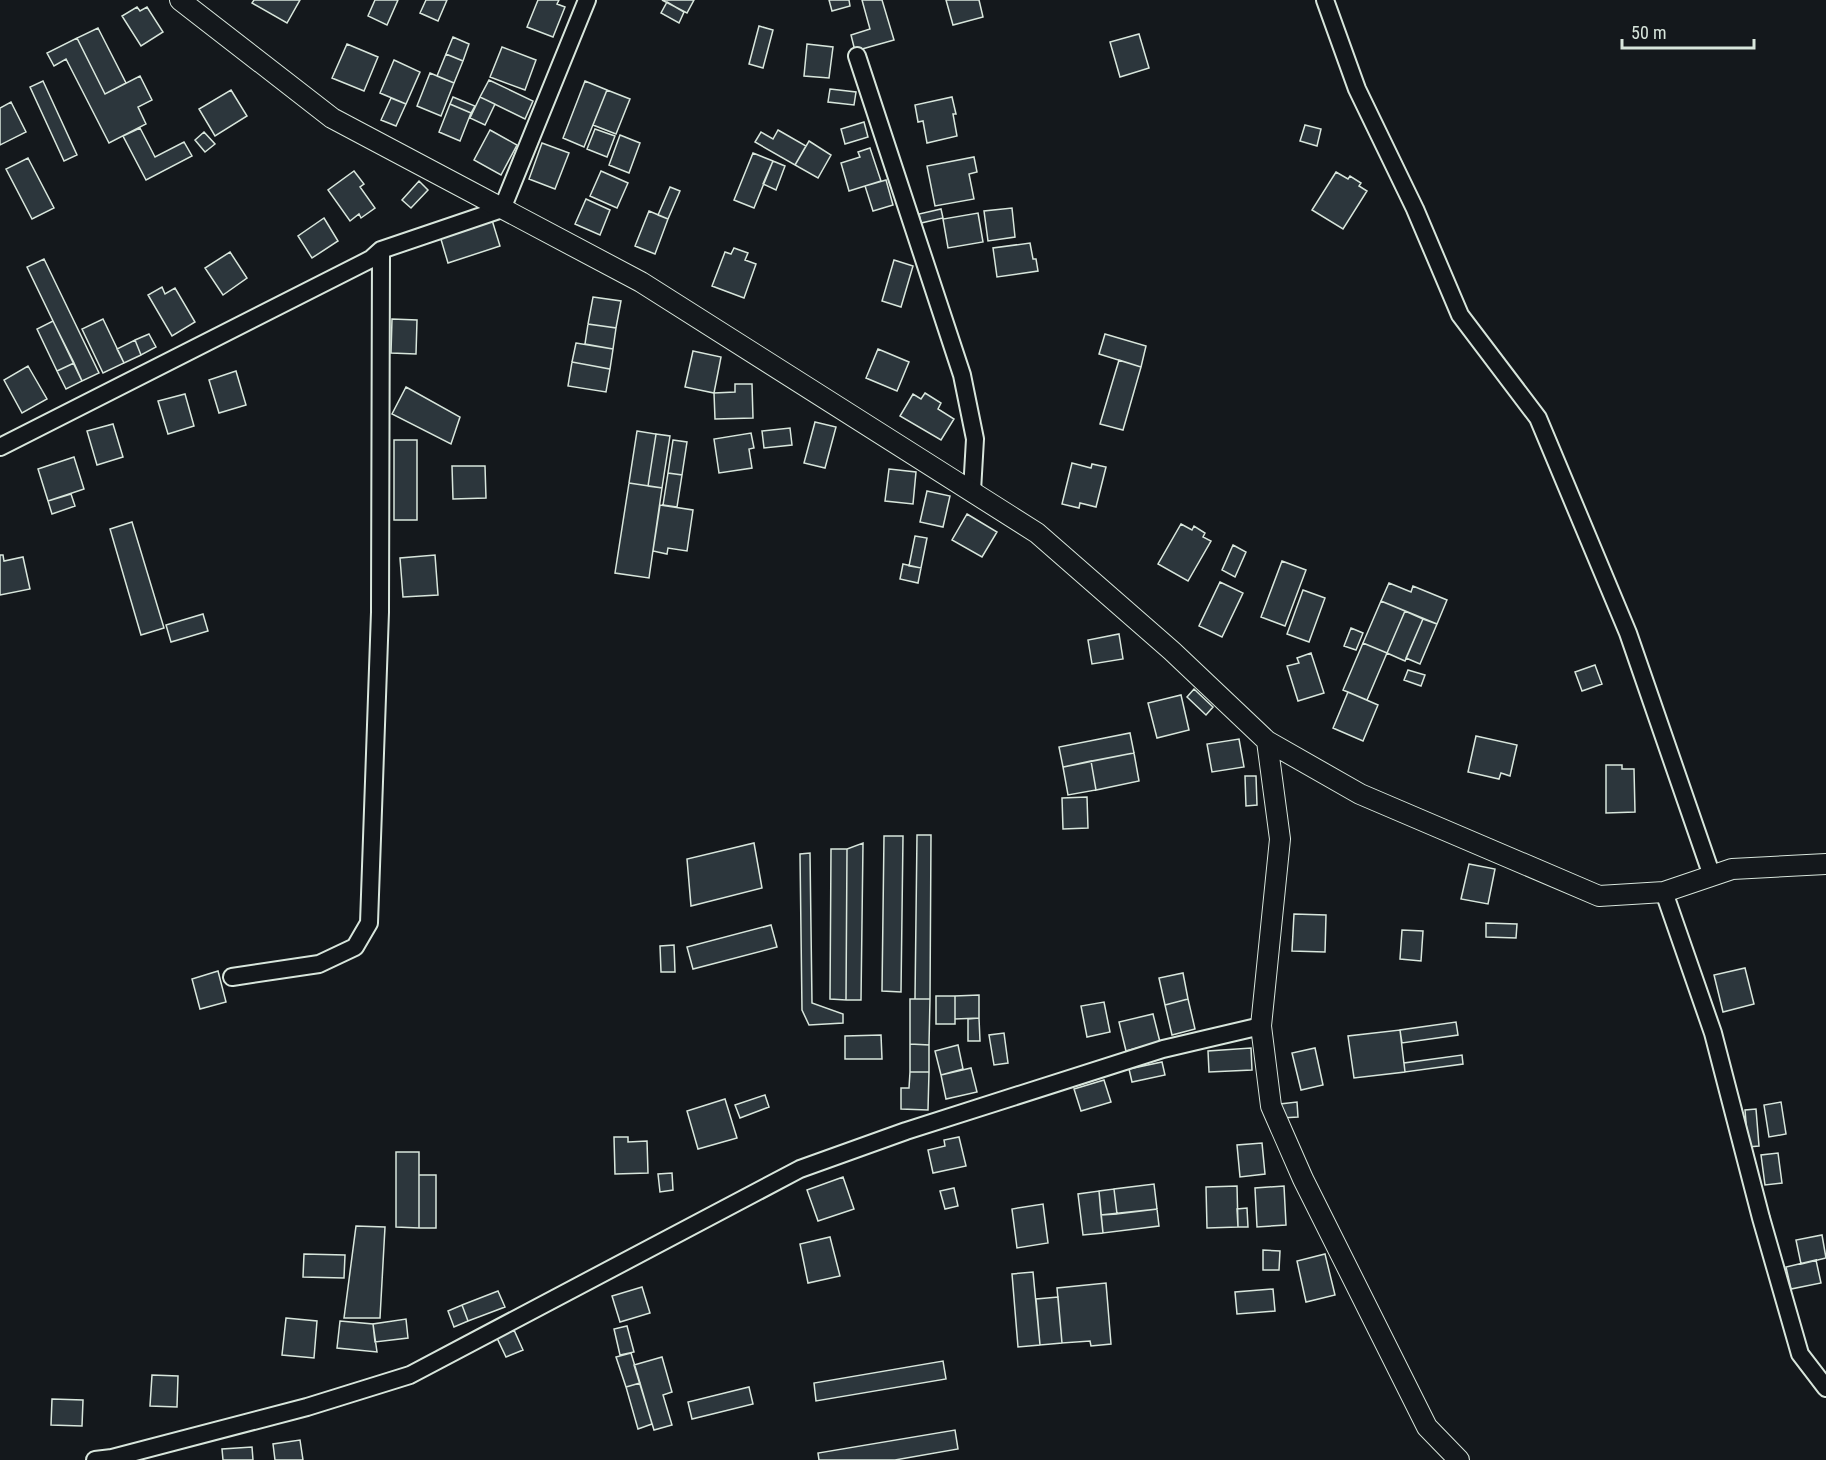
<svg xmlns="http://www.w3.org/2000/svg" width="1826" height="1460" font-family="'Roboto Condensed',sans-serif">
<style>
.building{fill:#2c363c;stroke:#d8e6dc;stroke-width:1.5}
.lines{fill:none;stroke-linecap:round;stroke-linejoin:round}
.minor-casing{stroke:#d8e6dc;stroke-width:20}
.tertiary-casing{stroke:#d8e6dc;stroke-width:22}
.minor{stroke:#14181c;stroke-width:16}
.tertiary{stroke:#14181c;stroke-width:20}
</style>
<rect width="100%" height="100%" fill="#14181c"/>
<path class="building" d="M254 0H300L287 23 252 3Z
M375 0H398L387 25 368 16Z
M426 0H447L438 21 420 13Z
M538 0H559L557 4 565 7 553 37 527 27Z
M662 0H694L687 13Z
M829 0H849L850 6 832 11Z
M862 0H882L894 40 855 51 851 35 870 29Z
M946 0H979L983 17 953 25Z
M667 2 684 12 679 23 661 13Z
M137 7 140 11 147 7 163 32 141 46 122 16Z
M759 26 773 30 763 68 749 64Z
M98 28 126 83 105 94 77 38Z
M1139 34 1149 68 1120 77 1110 42Z
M453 37 469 44 463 61 446 54Z
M77 38 105 94 140 76 152 100 138 107 146 124 109 143 66 59 54 66 47 53Z
M347 44 378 57 364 91 332 78Z
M807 44 833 47 829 78 804 76Z
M502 47 536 60 525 90 490 77Z
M446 54 463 61 454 83 437 76Z
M394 60 420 72 406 104 380 93Z
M430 73 454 83 441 116 417 106Z
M489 80 533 101 525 119 480 97Z
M43 81 77 155 64 161 30 87Z
M585 81 607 90 584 147 563 138Z
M830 89 856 92 854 105 828 102Z
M231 90 247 116 215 136 199 109Z
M607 90 630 99 616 134 593 125Z
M453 97 475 106 471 113 450 104Z
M480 97 495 104 485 125 470 118Z
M952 97 956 114H953L957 136 927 143 923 121 918 122 915 105Z
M391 98 406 104 396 126 381 120Z
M11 102 26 132 0 145V108Z
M450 104 471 113 460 141 439 132Z
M864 122 868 137 845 144 841 129Z
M1305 125 1321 129 1317 146 1300 141Z
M140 128 155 157 184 142 192 156 146 180 123 136Z
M595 129 615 136 607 157 587 149Z
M490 130 517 145 501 175 474 160Z
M778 130 806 146 795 165 755 142 761 132 773 139Z
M204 132 215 144 205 152 195 140Z
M620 135 640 143 629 173 609 165Z
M809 141 831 155 818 178 795 165Z
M542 143 569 153 555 189 529 179Z
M870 148 881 181 849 191 841 163 860 157 858 152Z
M753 153 773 161 754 208 734 200Z
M974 157 977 172 969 174 974 199 935 206 927 166Z
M28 158 54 208 32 219 6 169Z
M773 161 785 166 776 190 763 184Z
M354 171 364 184 360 187 375 208 361 218 359 214 350 221 328 190Z
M601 171 628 183 617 208 590 196Z
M1336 172 1348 179 1350 176 1361 183 1359 186 1367 191 1343 229 1312 210Z
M886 180 893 205 873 211 865 186Z
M419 181 428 190 411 208 402 200Z
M670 187 680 191 668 219 658 215Z
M586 199 610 210 600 235 575 224Z
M1012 208 1015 237 988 241 984 211Z
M941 209 943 218 921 223 919 214Z
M649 211 668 219 655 254 635 246Z
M978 213 983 242 948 248 943 219Z
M324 218 338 241 312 258 298 236Z
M492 220 500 246 448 263 440 236Z
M1030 243 1033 259H1036L1038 271 997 277 993 248Z
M734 248 748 253 745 260 756 264 744 298 712 286 725 252 731 254Z
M230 252 247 278 223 295 205 268Z
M44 259 99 373 82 381 27 267Z
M894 260 913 266 901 307 882 301Z
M162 287 165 294 175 288 195 322 172 336 148 295Z
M593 297 621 301 616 328 588 324Z
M103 319 124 363 103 373 82 329Z
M392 319 417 320 416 354 391 353Z
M53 321 74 363 57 371 37 329Z
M588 324 616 328 613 349 585 344Z
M149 334 156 347 141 355 135 340Z
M1105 334 1146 346 1141 367 1099 354Z
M135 340 141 355 124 363 117 349Z
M576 343 613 349 610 369 572 362Z
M878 349 909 362 897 391 866 378Z
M693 351 721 357 714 393 685 387Z
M1119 360 1141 367 1123 430 1100 424Z
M572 362 610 369 606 392 568 386Z
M74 363 82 381 66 389 57 371Z
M28 366 47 399 22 413 4 380Z
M236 371 246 405 219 413 209 380Z
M735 384H752L753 418 715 419 714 393 735 392Z
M406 387 460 417 451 444 392 414Z
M925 393 941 403 938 409 954 419 941 440 900 416 913 394 921 399Z
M185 394 194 426 168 434 158 401Z
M815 422 836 427 825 468 804 463Z
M113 424 123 457 97 465 87 431Z
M790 428 792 445 764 448 762 431Z
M637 431 656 434 648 486 629 483Z
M751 433 754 448 749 449 752 468 719 473 714 439Z
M656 434 670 436 662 488 648 486Z
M394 440H417V520H394Z
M673 440 687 442 682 475 668 473Z
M74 457 84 489 48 501 38 469Z
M1072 463 1091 468 1092 464 1106 467 1096 507 1080 503 1079 508 1062 504Z
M452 466H485L486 498 453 499Z
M889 469 916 472 913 504 885 501Z
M668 473 682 475 677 507 663 505Z
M629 483 662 488 649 578 615 573Z
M927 491 950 496 943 527 920 522Z
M71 494 75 506 52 514 48 501Z
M660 505 693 510 687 551 668 548 667 554 653 551Z
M967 514 997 532 982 557 952 540Z
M132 522 164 628 141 635 110 529Z
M1181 524 1192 530 1194 526 1205 533 1203 537 1211 541 1188 581 1158 564Z
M915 536 927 538 921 568 909 566Z
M1233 545 1246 552 1235 577 1222 570Z
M0 555H3L4 561 23 557 30 589 0 595Z
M435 555 438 595 403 597 400 558Z
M1282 561 1306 570 1285 626 1261 617Z
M903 564 921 568 918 583 900 579Z
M1220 582 1243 593 1222 637 1199 626Z
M1389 583 1411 592 1413 586 1447 600 1437 624 1381 601Z
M1303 590 1325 598 1309 642 1287 634Z
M1381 601 1405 611 1387 653 1363 643Z
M1405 611 1423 619 1405 661 1387 653Z
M203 614 208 631 171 642 166 625Z
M1423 619 1437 624 1420 664 1406 658Z
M1351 628 1363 633 1356 650 1344 646Z
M1119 634 1123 659 1092 664 1088 640Z
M1363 643 1387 653 1367 700 1343 690Z
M1311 653 1324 693 1298 701 1287 666 1299 663 1297 658Z
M1595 665 1602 684 1582 691 1575 672Z
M1408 670 1425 675 1421 686 1404 680Z
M1194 689 1213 707 1206 715 1187 697Z
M1348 692 1378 705 1363 741 1333 728Z
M1181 695 1189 730 1157 738 1148 703Z
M1130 733 1134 753 1063 767 1059 747Z
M1476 736 1517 745 1510 776 1501 773 1499 779 1468 772Z
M1239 739 1244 767 1212 772 1207 744Z
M1134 753 1139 781 1096 790 1091 761Z
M1091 761 1096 790 1068 795 1063 767Z
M1606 765H1622V769H1634L1635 812 1606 813Z
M1245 776H1256L1257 805 1246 806Z
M1087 797 1088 828 1063 829 1062 798Z
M917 835H931L930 999H915Z
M884 836H903L901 992 882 991Z
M754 843 762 888 691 906 687 859Z
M863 843 861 1000H846L847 849Z
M831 849H847L846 1000 830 999Z
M810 853 812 1003 843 1014V1023L809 1025 802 1010 800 854Z
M1469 864 1495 869 1488 904 1461 899Z
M1294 914 1326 915 1325 952 1292 951Z
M1486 923 1517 924 1516 938 1486 937Z
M771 925 777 947 693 969 687 947Z
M1402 930 1423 931 1421 961 1400 959Z
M674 945 675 972H661L660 946Z
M1745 968 1754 1004 1723 1012 1714 975Z
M218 971 226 1002 200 1009 192 979Z
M1183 973 1188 999 1165 1005 1159 978Z
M979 995V1018L955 1019V996Z
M936 996H955V1024H936Z
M910 999H930L929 1045 910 1044Z
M1188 999 1195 1029 1172 1035 1165 1005Z
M1104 1002 1110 1032 1087 1037 1081 1006Z
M1153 1014 1160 1042 1126 1051 1119 1022Z
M979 1018 980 1041H968V1019Z
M1456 1022 1458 1035 1402 1043 1400 1030Z
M1400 1030 1405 1072 1354 1078 1348 1036Z
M1004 1033 1008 1063 994 1065 989 1035Z
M881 1035 882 1059H845V1036Z
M910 1044 929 1045V1072H910Z
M958 1045 963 1069 941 1075 935 1051Z
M1251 1048 1252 1070 1209 1072 1208 1051Z
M1315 1048 1323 1085 1301 1090 1292 1053Z
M1462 1055 1463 1064 1405 1072 1404 1063Z
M1162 1062 1165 1075 1132 1082 1129 1069Z
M971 1068 977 1092 946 1099 941 1075Z
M910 1072H929L928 1110 901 1109V1088H909Z
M1104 1080 1111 1102 1081 1111 1074 1089Z
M765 1095 769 1107 740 1118 735 1105Z
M725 1099 737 1138 698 1149 687 1111Z
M1297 1102 1298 1117 1281 1118 1280 1104Z
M1781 1102 1786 1134 1769 1137 1764 1105Z
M1756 1109 1759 1146 1748 1147 1745 1110Z
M614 1137H628V1142L647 1141 648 1173 615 1174Z
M959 1137 966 1166 933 1173 928 1150 945 1146 944 1140Z
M1262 1143 1265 1174 1240 1177 1237 1145Z
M396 1152H419V1228L396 1227Z
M1778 1153 1782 1183 1765 1185 1761 1155Z
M672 1173 673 1190 660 1192 658 1174Z
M419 1175H436V1228H419Z
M843 1177 854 1209 818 1221 807 1190Z
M1154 1184 1157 1209 1117 1214 1114 1189Z
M1237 1186 1238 1227 1207 1228 1206 1187Z
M1284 1186 1286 1225 1257 1227 1255 1188Z
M954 1188 958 1206 945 1209 940 1191Z
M1114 1189 1117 1214 1101 1215 1099 1191Z
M1099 1191 1103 1233 1083 1235 1078 1194Z
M1043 1204 1048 1243 1017 1248 1012 1209Z
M1247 1208 1248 1227H1238L1237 1209Z
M1157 1209 1159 1226 1103 1233 1101 1215Z
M356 1226 385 1227 380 1318H344Z
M1822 1235 1826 1258 1801 1264 1796 1240Z
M830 1237 840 1276 808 1283 800 1244Z
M1263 1250 1280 1251 1279 1270H1263Z
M304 1254 345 1255 344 1278 303 1277Z
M1325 1254 1335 1295 1306 1302 1297 1261Z
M1816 1260 1821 1283 1791 1289 1786 1267Z
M1033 1272 1040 1345 1018 1347 1012 1274Z
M1106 1283 1111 1344 1091 1346 1090 1341 1062 1343 1057 1288Z
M642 1287 650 1313 620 1322 612 1296Z
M1273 1289 1275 1311 1237 1314 1235 1292Z
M498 1291 505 1307 468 1321 462 1305Z
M1058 1297 1062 1343 1040 1345 1036 1299Z
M462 1305 468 1321 454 1327 448 1311Z
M286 1318 317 1321 314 1358 282 1355Z
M406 1319 408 1338 375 1342 373 1324Z
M340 1321 373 1324 377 1352 337 1348Z
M627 1326 634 1352 620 1355 614 1329Z
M514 1330 523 1350 506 1357 497 1338Z
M631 1353 640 1383 626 1387 616 1357Z
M662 1357 672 1392 663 1395 672 1425 654 1430 634 1365Z
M943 1361 946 1379 816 1401 814 1383Z
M152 1375 178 1376 177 1407 150 1406Z
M640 1383 652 1424 638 1429 626 1387Z
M749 1387 753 1404 692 1419 688 1402Z
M52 1399 83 1400 82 1426 51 1425Z
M955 1430 958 1449 895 1460H819L818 1453Z
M300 1440 303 1460H275L273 1444Z
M252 1447 253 1460H223L222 1449Z"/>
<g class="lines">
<defs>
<path id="minor" d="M1325 0 1357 89 1415 209 1460 315 1538 418 1628 633 1712 876
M857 56 962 375 975 439 972 491
M0 447 371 259 381 250 502 209 587 0
M1664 892 1713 1033 1761 1218 1800 1354 1826 1388
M232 977 319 964 355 947 369 923 380 612 381 250
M95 1460 112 1458 307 1407 410 1375 800 1169 906 1131 1163 1049 1261 1026"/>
<path id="tertiary" d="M180 0 332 118 641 282 1037 533 1172 651 1267 741 1360 794 1599 896 1664 892 1732 869 1826 864
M1267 741 1280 839 1261 1026 1271 1106 1303 1179 1427 1427 1459 1460"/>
</defs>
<use href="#minor" class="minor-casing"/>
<use href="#tertiary" class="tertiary-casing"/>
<use href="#minor" class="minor"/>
<use href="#tertiary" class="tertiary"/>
</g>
<path d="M1622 39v9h132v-9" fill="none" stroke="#d8e6dc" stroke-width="3"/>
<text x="1631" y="39" font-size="18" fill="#d8e6dc" stroke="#14181c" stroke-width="4.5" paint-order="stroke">50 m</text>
</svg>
